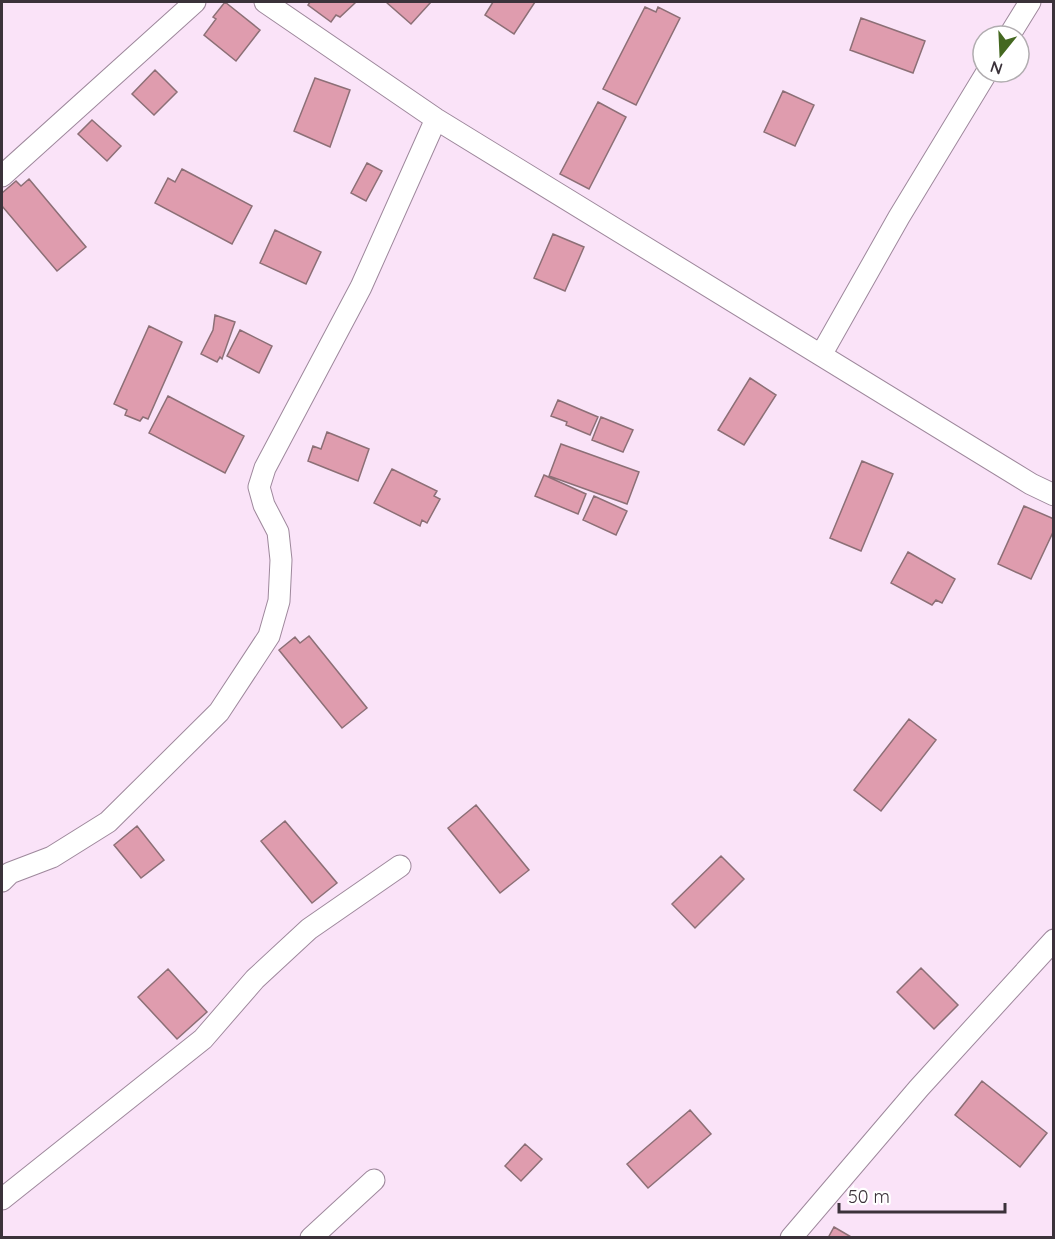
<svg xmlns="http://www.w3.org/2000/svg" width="1055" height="1239" font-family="Quicksand,sans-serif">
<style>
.building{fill:#df9cae;stroke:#8c6f76;stroke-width:1.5}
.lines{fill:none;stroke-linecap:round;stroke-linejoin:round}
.minor-casing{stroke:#9e889c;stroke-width:23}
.minor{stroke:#fff;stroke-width:21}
</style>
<rect width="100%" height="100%" fill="#fae3f8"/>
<path class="building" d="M225 2 260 30 236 61 204 35 216 19 213 17Z
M310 2H356L340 17 336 15 331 22 308 5Z
M386 2H431L411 24Z
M493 2H535L514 34 485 15Z
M645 7 656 12 658 7 680 18 636 105 603 89Z
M861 18 925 41 913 73 850 50Z
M155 70 177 92 154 115 132 94Z
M315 78 350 90 330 147 294 131Z
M783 91 814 105 795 146 764 132Z
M598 102 626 117 589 189 560 174Z
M92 120 121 146 107 161 78 134Z
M367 163 382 171 366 201 351 193Z
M182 169 252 206 232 244 155 203 168 178 175 182Z
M29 179 86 247 57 271 2 206V193L16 181 21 186Z
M275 230 321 252 306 284 260 263Z
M553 234 584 247 565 291 534 278Z
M215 315 235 322 222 359 220 357 217 362 201 354 213 330Z
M149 326 182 342 148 419 143 417 140 421 125 415 127 410 114 404Z
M240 330 272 346 259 373 227 356Z
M750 378 776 395 744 445 718 430Z
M168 396 244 436 225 473 149 433Z
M558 400 598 417 590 435 566 425 567 422 551 416Z
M601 417 633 430 623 452 592 440Z
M327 432 369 449 358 481 308 461 313 446 321 449Z
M561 444 639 472 627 504 549 476Z
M862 461 893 474 861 551 830 538Z
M392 469 437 491 434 496 440 499 427 523 422 520 420 526 374 503Z
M544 475 586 494 578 514 535 496Z
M594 496 627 511 616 535 583 520Z
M1024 506 1054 519V530L1031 579 998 564Z
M908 552 955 579 942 603 936 600 932 605 891 583Z
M309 636 367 708 342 728 279 650 295 637 300 643Z
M909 719 936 740 881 811 854 790Z
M476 805 529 870 500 893 448 828Z
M285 821 337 883 312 903 261 841Z
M137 826 164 860 141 878 114 845Z
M721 856 744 879 695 928 672 904Z
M921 968 958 1005 934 1029 897 992Z
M168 969 207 1012 177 1039 138 997Z
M982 1081 1047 1133 1020 1167 955 1115Z
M690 1110 711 1134 648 1188 627 1164Z
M525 1144 542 1159 521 1181 505 1166Z
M834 1227 853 1238H828Z"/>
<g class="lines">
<defs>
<path id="minor" d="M265 2 436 119 1031 484 1054 495
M1009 36 1030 2
M2 176 195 2
M821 355 899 217 987 72
M2 881 10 873 52 857 108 822 219 712 269 636 279 601 281 560 278 532 264 505 259 487 265 468 361 287 436 119
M2 1199 203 1039 255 979 309 929 400 866
M311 1238 374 1180
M791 1238 919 1088 1054 940"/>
</defs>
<use href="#minor" class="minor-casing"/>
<use href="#minor" class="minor"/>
</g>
<rect width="1055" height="1239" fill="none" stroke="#3b323a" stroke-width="6"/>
<g transform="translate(1001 54) rotate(198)"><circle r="28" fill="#ffffff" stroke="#b1adb0" stroke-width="1.5"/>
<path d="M0-4.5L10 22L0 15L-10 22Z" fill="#446820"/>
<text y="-9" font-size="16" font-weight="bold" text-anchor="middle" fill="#3b323a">N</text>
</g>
<path d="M839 1203v9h166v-9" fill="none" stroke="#3b323a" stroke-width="3"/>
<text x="848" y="1203" font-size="18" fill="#3b323a" stroke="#ffffff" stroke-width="4.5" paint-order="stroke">50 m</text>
</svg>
